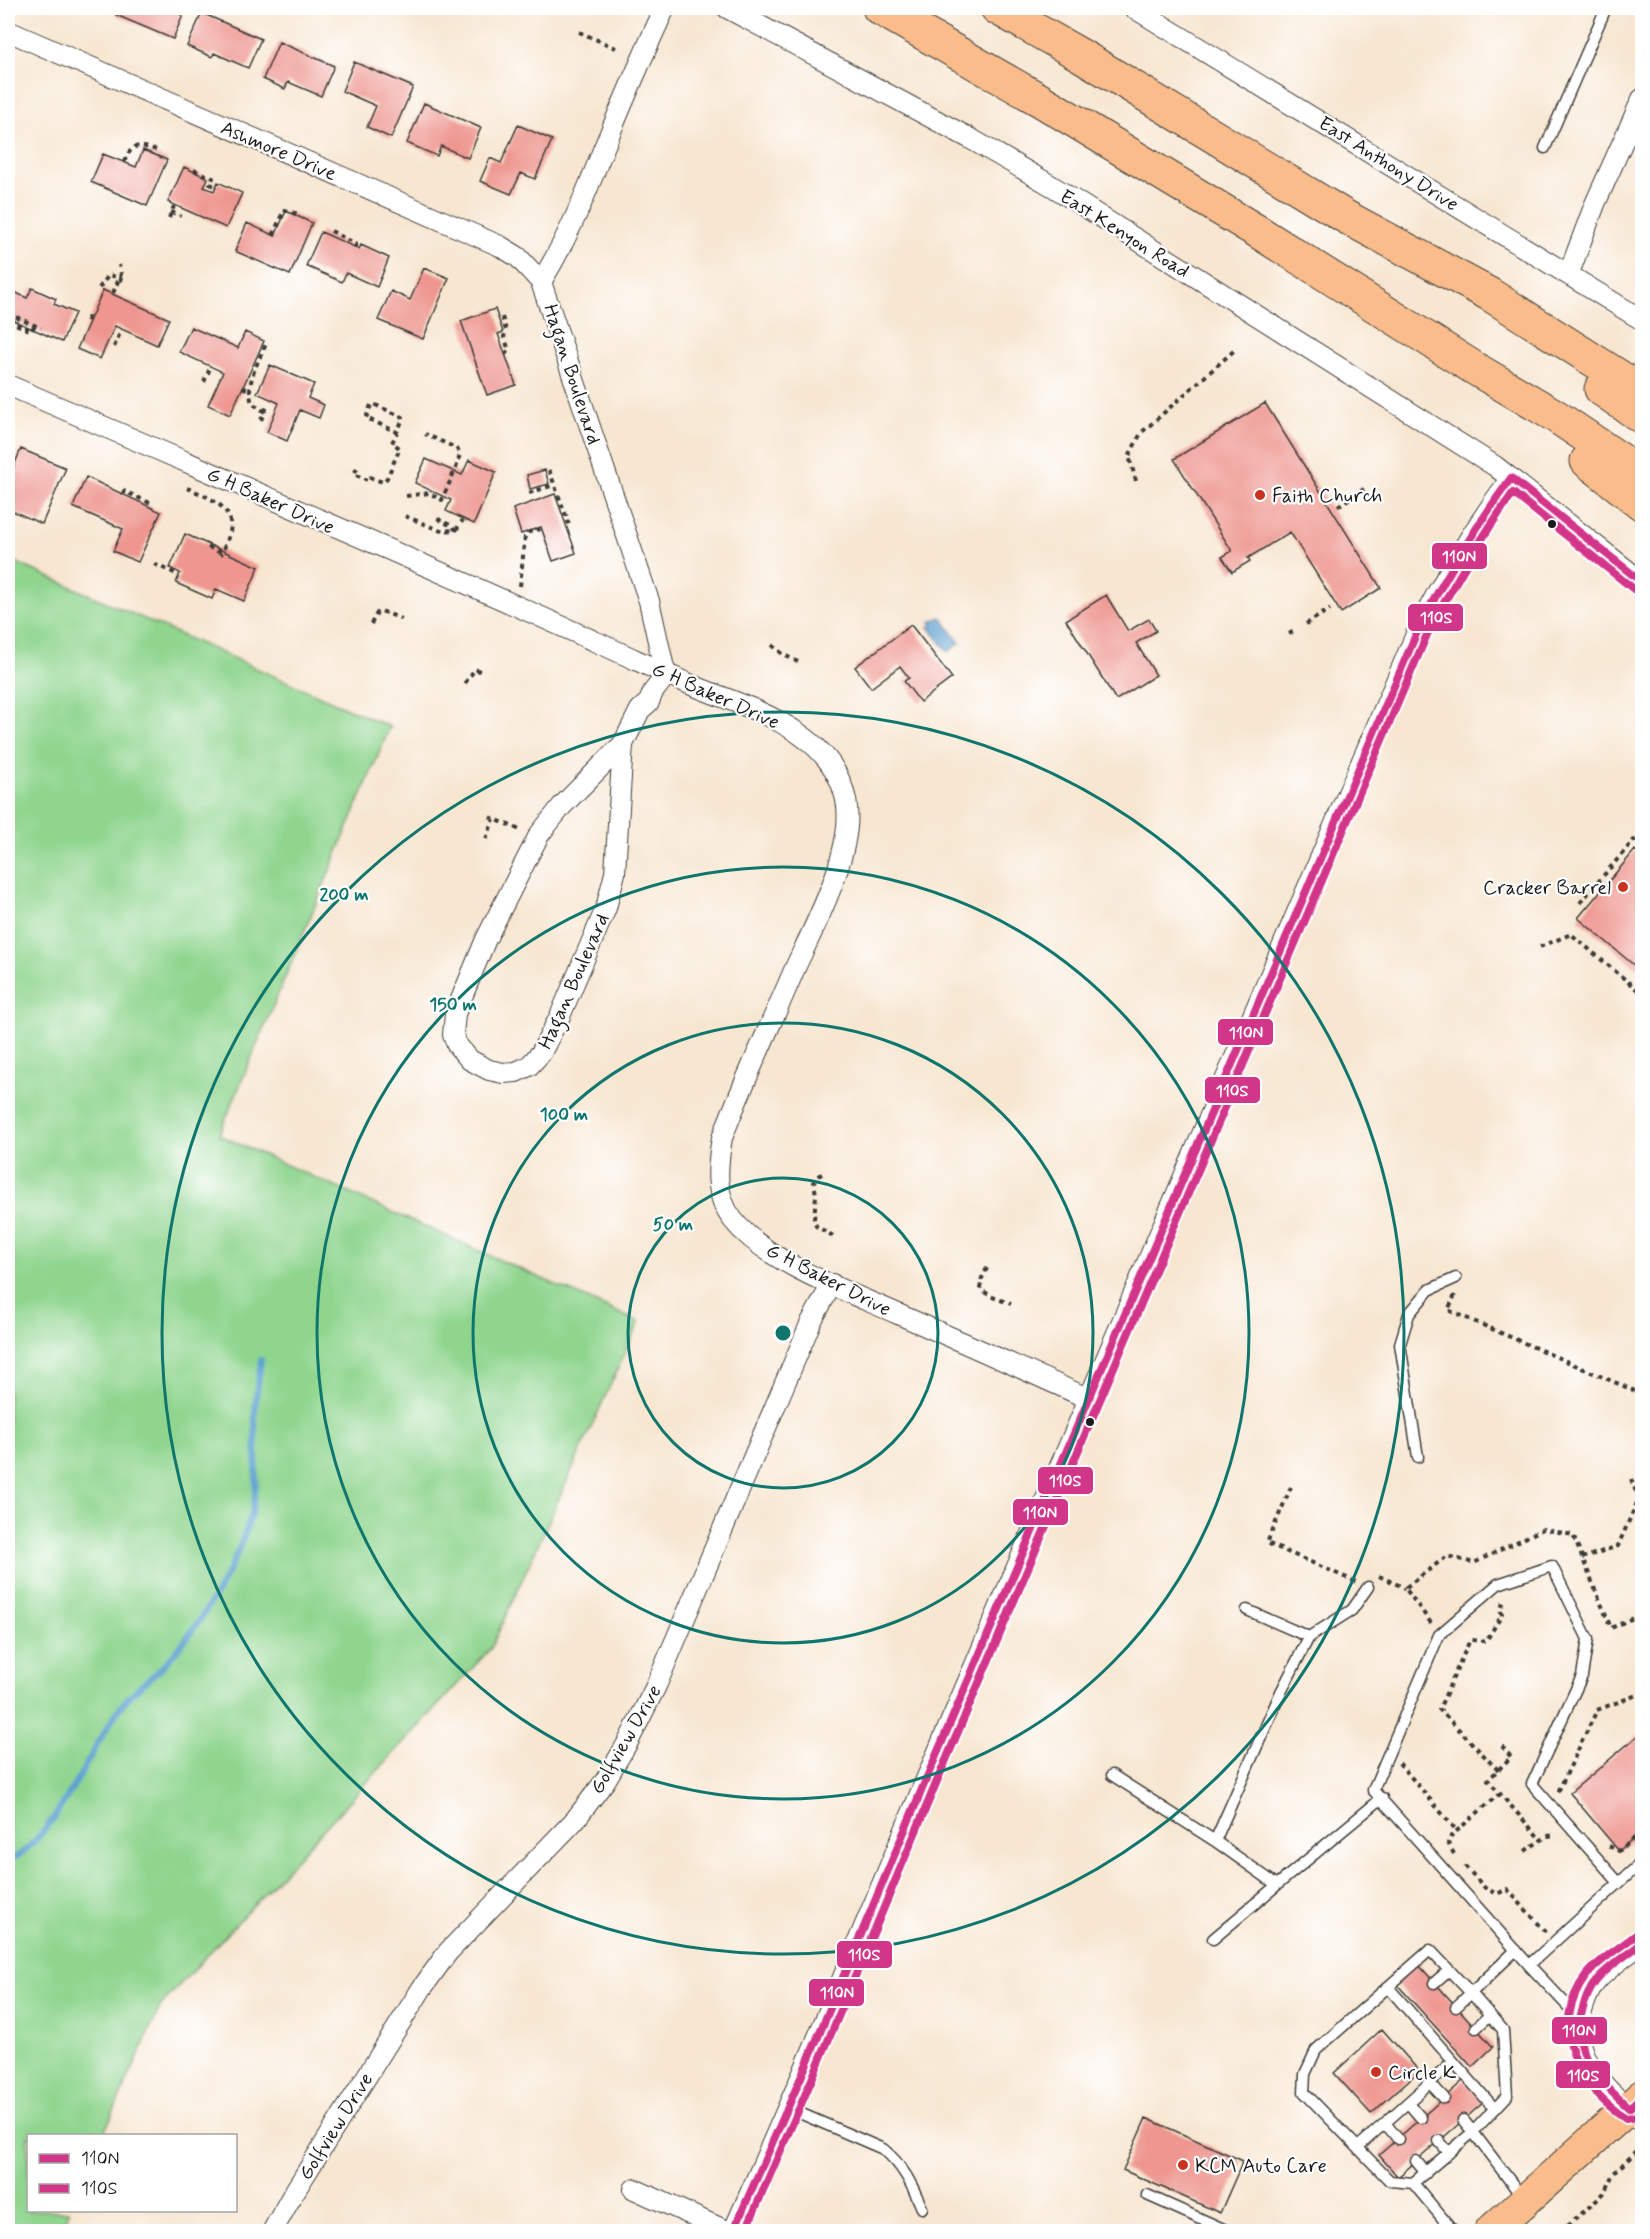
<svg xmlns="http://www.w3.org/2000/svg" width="1650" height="2239" font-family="Mynerve,sans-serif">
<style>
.green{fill:#8fd58e;stroke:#567855;stroke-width:1.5}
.water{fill:#5da0d1;stroke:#3c5e76;stroke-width:1.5}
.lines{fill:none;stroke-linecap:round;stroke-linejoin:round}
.stream{stroke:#5da0d1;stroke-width:6}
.building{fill:#ee968f}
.lane-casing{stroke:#3d3a37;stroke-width:13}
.street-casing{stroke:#3d3a37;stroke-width:22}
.primary-casing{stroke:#3d3a37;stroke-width:34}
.highway-casing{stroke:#3d3a37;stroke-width:35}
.path{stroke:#3d3a37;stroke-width:4;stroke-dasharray:4.5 4.5;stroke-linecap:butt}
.lane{stroke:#fff;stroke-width:10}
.street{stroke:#fff;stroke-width:20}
.primary{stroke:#f9bc8a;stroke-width:32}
.highway{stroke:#f9bc8a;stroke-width:33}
.bus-1-casing{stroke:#fff;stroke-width:12}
.bus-2-casing{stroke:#fff;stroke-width:12}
.bus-1{stroke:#d23689;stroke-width:8}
.bus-2{stroke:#d23689;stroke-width:8}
.ring{fill:none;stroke:#0f766e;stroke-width:3}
.poi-dot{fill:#c8321e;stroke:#fff;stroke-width:2}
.bus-dot{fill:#1c1c1c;stroke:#fff;stroke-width:2}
.labels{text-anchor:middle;stroke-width:4.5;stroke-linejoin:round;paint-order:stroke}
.street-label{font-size:20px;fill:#1c1c1c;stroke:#fff}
.poi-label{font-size:20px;fill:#1c1c1c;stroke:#fff;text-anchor:start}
.centre{fill:#0f766e;stroke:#fff;stroke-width:3}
.ring-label{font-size:18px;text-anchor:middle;font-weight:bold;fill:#0f766e;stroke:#fff;stroke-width:4.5;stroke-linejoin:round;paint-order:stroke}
.line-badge{stroke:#fff;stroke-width:2}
.badge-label{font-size:16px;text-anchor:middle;font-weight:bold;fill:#fff}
</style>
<rect width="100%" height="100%" fill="#fff"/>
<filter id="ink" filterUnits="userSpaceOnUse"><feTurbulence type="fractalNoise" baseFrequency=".0167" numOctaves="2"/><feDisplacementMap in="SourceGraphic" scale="12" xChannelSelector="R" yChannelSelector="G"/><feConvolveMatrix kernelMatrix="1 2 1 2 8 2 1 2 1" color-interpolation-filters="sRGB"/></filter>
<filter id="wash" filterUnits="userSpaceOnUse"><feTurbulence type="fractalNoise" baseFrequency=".008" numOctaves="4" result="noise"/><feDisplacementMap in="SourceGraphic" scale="24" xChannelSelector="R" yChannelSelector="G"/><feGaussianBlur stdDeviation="1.35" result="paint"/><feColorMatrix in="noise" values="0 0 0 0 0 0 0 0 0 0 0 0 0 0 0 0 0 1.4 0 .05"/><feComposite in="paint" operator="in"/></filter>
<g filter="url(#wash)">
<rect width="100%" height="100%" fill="#f7e6d0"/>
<path class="green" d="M8 559 390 727 219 1135 639 1322 491 1648 161 2005 103 2135 28 2136V2210L70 2211 61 2232 8 2231Z"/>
<path class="water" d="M941 617 960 643 948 652 929 627 932 625 930 622Z"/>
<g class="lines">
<path class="stream" d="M8 1861C54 1842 91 1746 122 1705 134 1689 152 1678 165 1664 201 1625 237 1565 251 1514 260 1481 255 1448 255 1415 255 1397 259 1378 261 1360"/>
</g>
<g id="blocks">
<path class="building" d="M119 8H164L183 15 173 39 116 15Z
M202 13 261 39 248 68 214 53 212 57 187 46Z
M279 42 334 66 321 96 288 82 285 89 263 79Z
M354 62 413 87 391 138 367 127 376 106 342 91Z
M8 97 16 123 8 126Z
M424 103 481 128 468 158 441 146 437 156 407 143Z
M518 125 552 140 535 179 521 173 511 194 480 181 490 158 501 163Z
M143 150 167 160 147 206 91 182 103 154 136 167Z
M184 167 208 178 204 187 214 191 218 182 242 193 226 228 168 202Z
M286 211 312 223 290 275 235 251 247 223 275 236Z
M321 232 359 249 361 245 389 258 377 287 346 273 342 282 306 266Z
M424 268 449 278 423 339 378 320 391 291 410 300Z
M32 288 56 299 54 304 75 313 62 342 8 318V289L27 298Z
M103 290 169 319 157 345 115 326 100 359 77 349Z
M495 309 503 332 498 334 516 385 487 395 461 321Z
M191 327 238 348 245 332 264 341 230 415 208 405 223 372 179 352Z
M270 365 314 384 308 398 324 405 319 418 300 410 287 441 267 432 279 403 257 393Z
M1265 403 1381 588 1341 613 1290 532 1248 558 1250 561 1232 572 1222 557 1232 551 1174 459Z
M21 449 66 468 42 524 8 509V465L13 468Z
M426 459 462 475 469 460 496 472 474 524 446 511 451 500 415 483Z
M545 470 549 484 530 489 527 475Z
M86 477 161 512 138 562 113 551 123 529 73 507Z
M555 494 576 553 553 561 541 527 521 534 513 509Z
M185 534 259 567 244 601 216 589 212 599 176 583 180 573 170 568Z
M1106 595 1128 631 1149 619 1156 631 1136 643 1156 675 1116 700 1066 620Z
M911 625 952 678 920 702 904 681 909 678 900 666 871 688 855 667Z
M1635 850 1642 856V972L1578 918Z
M1642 1732V1830L1619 1851 1570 1793Z
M1417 1963 1493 2047 1472 2067 1395 1982Z
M1382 2029 1419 2071 1371 2114 1334 2073Z
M1464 2080 1484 2102 1398 2177 1379 2155Z
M1146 2118 1243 2161 1220 2213 1123 2170Z"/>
</g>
</g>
<g filter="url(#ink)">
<use href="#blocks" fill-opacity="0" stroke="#3d3a37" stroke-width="1.5"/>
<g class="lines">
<defs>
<path id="lane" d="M1545 148 1606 8
M1418 1457 1400 1344 1409 1314 1429 1290 1456 1278
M1368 1587 1352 1610 1309 1637 1281 1692 1215 1841 1277 1885 1382 1798
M1247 1610 1309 1637
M1112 1775 1215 1841
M1619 1883 1642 1862
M1213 1939 1277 1885
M1529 1965 1619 1883 1532 1784 1582 1676 1588 1639 1552 1566 1498 1584 1439 1635 1373 1790 1529 1965 1579 2018
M1434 1983 1449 1970
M1388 1987 1495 2109
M1476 2028 1490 2015
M1430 2083 1444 2098
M1408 2103 1421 2118
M788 2108 883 2149C903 2165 912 2185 922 2208
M1463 2120 1473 2132 1507 2096 1503 2030 1471 1993 1516 1950
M1385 2123 1398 2139
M1439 2141 1449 2153
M1358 2147 1453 2062
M1416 2161 1426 2173
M1413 2183 1390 2181 1304 2092 1305 2074 1316 2050 1430 1950 1471 1993 1456 2007
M1147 2195 1230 2232
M1454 2232 1413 2183 1473 2132 1523 2198"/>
<path id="street" d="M727 8 971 139 1052 186 1495 466 1642 582
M1134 8 1642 320
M8 31 500 246 518 257 541 282 649 601 664 668 667 674 653 692 649 702 640 710 623 744 615 873 606 908 560 1016 541 1053 529 1066 516 1072 503 1073 489 1070 470 1060 457 1045 453 1035 455 1014 486 939 539 835 562 806 623 744
M1569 273 1595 204 1642 99
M541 282C567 240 585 196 603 150 623 102 643 54 665 8
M8 385C203 470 400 552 594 641 622 653 650 667 678 679 717 697 762 708 798 733 822 749 840 771 846 800 856 848 815 925 795 968 771 1025 744 1080 722 1138 717 1166 714 1196 733 1220 767 1263 849 1292 898 1314 962 1342 1026 1370 1089 1399
M1642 1943C1628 1954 1612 1965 1599 1978 1590 1987 1586 1999 1582 2011 1566 2060 1612 2092 1642 2122
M634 2189 729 2232
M272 2232 293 2194 422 1988 448 1952 575 1820 605 1781 628 1742 656 1686 811 1322 832 1284
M733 2232 802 2075 930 1770 1420 625C1447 573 1476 525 1511 478"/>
<path id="primary" d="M1490 2232 1642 2096"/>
<path id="highway" d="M879 8 1040 100 1260 233 1474 368 1554 415 1642 474
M997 8 1082 56 1346 217 1489 294 1642 391
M1601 389 1642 417
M1587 461 1642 504"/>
</defs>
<use href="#lane" class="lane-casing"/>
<use href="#street" class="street-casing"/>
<use href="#primary" class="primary-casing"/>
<use href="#highway" class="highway-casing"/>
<path class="path" d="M579 32 616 48
M124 162C133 142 137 145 157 150
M194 170 213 178 210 184 215 186
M171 212 181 216
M169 218 174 206
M331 231 356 244V248
M273 235 284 210 301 215
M99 288 109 275 120 278 122 281
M113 293 121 274 119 265
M16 317 41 328
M502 317 506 330 504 337 509 350 505 354
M8 321 32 331 34 325
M87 321 88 318 90 319
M114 347 120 333
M204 382 211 366
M243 387 245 388 244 392
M265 412 252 403C245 384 258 362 266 344
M261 420 268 404
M8 462 14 464
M357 468 354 474 367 480
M549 470 569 524
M369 477 383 482 387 478 400 448 392 443 403 419V417L373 404 371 405 366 418 397 432
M1136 481 1129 456 1141 433 1237 348
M187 488C206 496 235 506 230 532 228 540 224 547 221 555
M529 493 554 485
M123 494 124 491 150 503
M406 496 429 493 442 500 458 463 460 453 456 448 425 434
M1338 506 1364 489
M405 516 441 531 456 530 463 520
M438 518C441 523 449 522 456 530
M208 547 222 553
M154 564 179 575
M520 586 525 537 529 532 541 529
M371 624 377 613 381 611 402 619
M1306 624 1330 609
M1289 634 1294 631
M772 645 784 655 798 662
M465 683 475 669 482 672
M490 817 520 830
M486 839 494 819
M1580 903 1634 840 1642 847
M1540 947 1571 934 1640 992
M822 1174 816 1177 814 1182 816 1195 814 1219 816 1226 833 1236
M987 1268 980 1282 981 1289 990 1296 1011 1304
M1455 1295 1448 1310 1642 1394
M1631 1479 1642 1507
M1291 1487 1267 1543 1356 1582
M1582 1558 1618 1546 1639 1498
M1379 1576 1405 1588
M1431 1623 1405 1588 1447 1556 1474 1563 1543 1529 1573 1535 1611 1628 1642 1614
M1502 1746 1511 1757 1488 1780 1541 1840
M1399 1763 1457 1831
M1498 1770 1439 1709 1470 1640 1486 1641 1502 1615 1500 1610 1505 1599
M1560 1791 1559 1790 1597 1710 1642 1693
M1609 1846 1619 1851 1642 1832
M1525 1851 1547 1836 1556 1835
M1454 1854 1448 1843 1451 1836 1499 1794
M1465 1866 1485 1888 1497 1894 1507 1889 1546 1932
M1561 2232 1597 2200 1604 2193 1613 2174 1642 2146"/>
<use href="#lane" class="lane"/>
<use href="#street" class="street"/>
<use href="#primary" class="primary"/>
<use href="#highway" class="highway"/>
<defs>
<path id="bus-1" d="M1642 1943C1627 1955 1608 1966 1596 1981 1588 1991 1584 2003 1581 2015 1572 2056 1601 2083 1629 2108L1642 2096
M733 2232 802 2075 930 1770 1420 625C1447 574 1477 525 1511 478L1642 582"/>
<path id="bus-2" d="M1636 1935C1619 1948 1599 1960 1586 1976 1548 2026 1577 2088 1626 2118L1634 2117 1642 2110
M745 2232 812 2079 940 1774 1429 630C1455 582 1482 536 1513 493L1635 590"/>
</defs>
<use href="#bus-1" class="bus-1-casing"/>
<use href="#bus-2" class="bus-2-casing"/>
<use href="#bus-1" class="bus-1"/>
<use href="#bus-2" class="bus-2"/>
</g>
</g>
<g class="ring">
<circle cx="783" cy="1333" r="155"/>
<circle cx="783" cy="1333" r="310"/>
<circle cx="783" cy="1333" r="466"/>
<circle cx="783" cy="1333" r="621"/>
</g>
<g class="poi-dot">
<circle cx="1260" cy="495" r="6"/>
<circle cx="1623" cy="887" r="6"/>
<circle cx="1376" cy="2072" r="6"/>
<circle cx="1183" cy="2165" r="6"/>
</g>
<g class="bus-dot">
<circle cx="1552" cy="524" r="5"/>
<circle cx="1090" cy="1422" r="5"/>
</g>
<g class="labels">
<g class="street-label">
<text transform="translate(279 150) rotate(23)" y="7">Ashmore Drive</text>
<text transform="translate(1389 163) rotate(32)" y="7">East Anthony Drive</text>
<text transform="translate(1125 233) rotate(32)" y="7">East Kenyon Road</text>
<text transform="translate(573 374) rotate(72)" y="7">Hagan Boulevard</text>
<text transform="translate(271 500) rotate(24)" y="7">G H Baker Drive</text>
<text transform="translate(716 695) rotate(24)" y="7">G H Baker Drive</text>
<text transform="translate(573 981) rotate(-66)" y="7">Hagan Boulevard</text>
<text transform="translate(829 1279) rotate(27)" y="7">G H Baker Drive</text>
<text transform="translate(625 1739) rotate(-60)" y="7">Golfview Drive</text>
<text transform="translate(335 2126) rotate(-58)" y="7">Golfview Drive</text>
</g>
<g class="poi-label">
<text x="1272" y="502">Faith Church</text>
<text x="1611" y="894" text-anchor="end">Cracker Barrel</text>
<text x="1388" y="2079">Circle K</text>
<text x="1195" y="2172">KCM Auto Care</text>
</g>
</g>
<circle cx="783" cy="1333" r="9" class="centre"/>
<g class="ring-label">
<text x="344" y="900">200 m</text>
<text x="453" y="1010">150 m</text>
<text x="564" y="1120">100 m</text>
<text x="673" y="1230">50 m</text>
</g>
<g class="line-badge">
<rect x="1431" y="542" width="57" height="28" rx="6" fill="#d23689"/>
<rect x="1407" y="603" width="57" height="29" rx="6" fill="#d23689"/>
<rect x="1217" y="1018" width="57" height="28" rx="6" fill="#d23689"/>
<rect x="1204" y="1076" width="57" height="28" rx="6" fill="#d23689"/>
<rect x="1037" y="1466" width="57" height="29" rx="6" fill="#d23689"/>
<rect x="1012" y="1498" width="57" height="28" rx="6" fill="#d23689"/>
<rect x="836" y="1940" width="57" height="29" rx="6" fill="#d23689"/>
<rect x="808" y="1978" width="57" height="29" rx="6" fill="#d23689"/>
<rect x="1551" y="2016" width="57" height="29" rx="6" fill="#d23689"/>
<rect x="1555" y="2060" width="56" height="29" rx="6" fill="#d23689"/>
</g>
<g class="badge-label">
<text x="1459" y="562">110N</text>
<text x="1436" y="623">110S</text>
<text x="1246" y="1038">110N</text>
<text x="1232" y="1096">110S</text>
<text x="1065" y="1486">110S</text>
<text x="1040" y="1518">110N</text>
<text x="864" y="1960">110S</text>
<text x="837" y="1998">110N</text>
<text x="1579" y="2036">110N</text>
<text x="1583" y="2081">110S</text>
</g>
<rect width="1650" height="2239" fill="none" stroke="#fff" stroke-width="30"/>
<rect x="27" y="2134" width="210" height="78" fill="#ffffff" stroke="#a4a4a4" stroke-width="1.5"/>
<rect x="39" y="2154" width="30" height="9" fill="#d23689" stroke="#a4a4a4" stroke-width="1.5"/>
<text x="81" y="2164" font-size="18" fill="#1c1c1c">110N</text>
<rect x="39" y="2184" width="30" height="9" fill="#d23689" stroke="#a4a4a4" stroke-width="1.5"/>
<text x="81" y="2194" font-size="18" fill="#1c1c1c">110S</text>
</svg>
